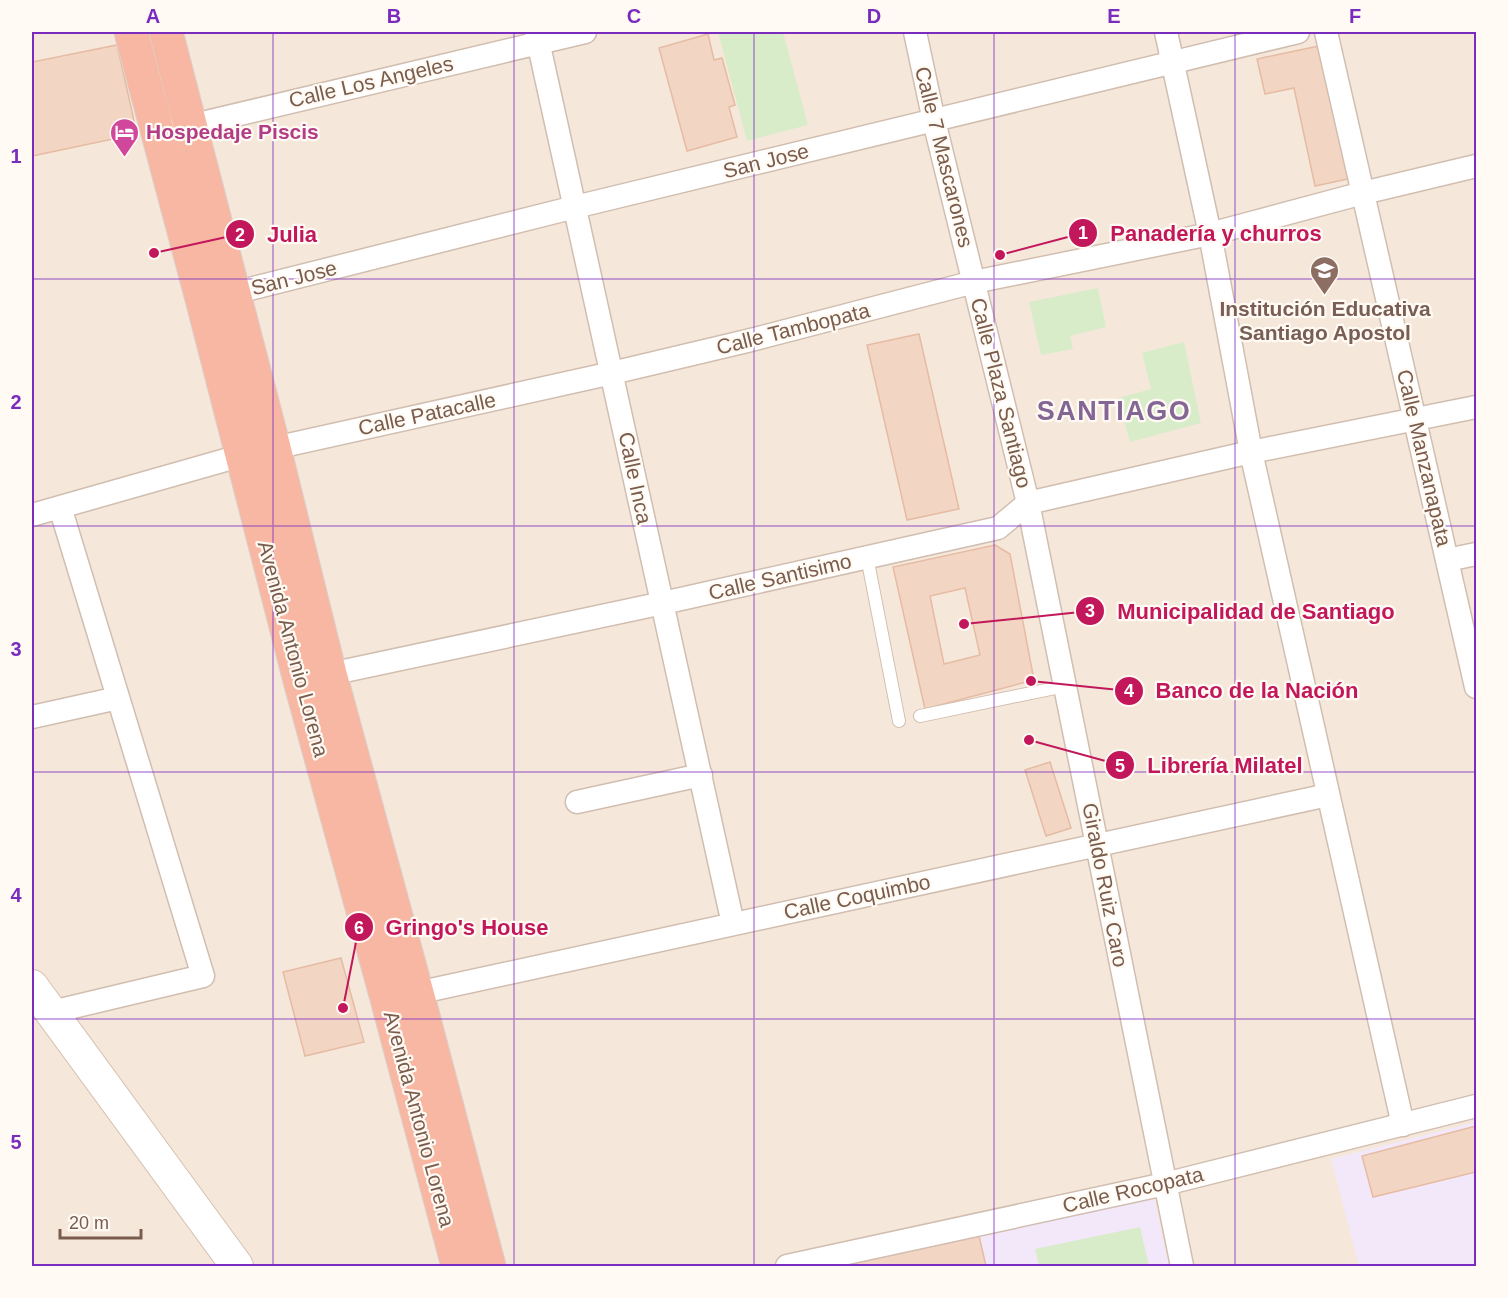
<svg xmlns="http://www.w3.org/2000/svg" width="1508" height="1298" font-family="Arial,sans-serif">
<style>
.residential{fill:#f5e8da}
.education{fill:#f3e8fa}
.green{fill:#d8ecc9}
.building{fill:#f3d5c3;stroke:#e6bba3;stroke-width:1.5;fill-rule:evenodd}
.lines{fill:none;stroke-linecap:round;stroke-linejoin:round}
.lane-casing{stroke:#d1beb0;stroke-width:14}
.street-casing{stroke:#d1beb0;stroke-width:25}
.secondary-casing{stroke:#d6c0b0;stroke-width:34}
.highway-casing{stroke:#dad1cd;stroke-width:35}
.lane{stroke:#fff;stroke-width:12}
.street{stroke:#fff;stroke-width:22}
.secondary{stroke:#fff;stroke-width:32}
.highway{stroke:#f7b7a3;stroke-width:33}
.grid{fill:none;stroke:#7b2cbf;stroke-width:1.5;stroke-opacity:0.55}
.labels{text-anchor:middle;stroke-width:4.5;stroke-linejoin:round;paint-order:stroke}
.street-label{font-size:21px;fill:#7a5c4d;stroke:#fffaf3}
.hotel-label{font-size:21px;font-weight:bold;fill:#b23c85;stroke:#fffaf3;text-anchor:start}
.education-label{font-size:21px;font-weight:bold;fill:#785e54;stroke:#fffaf3}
.district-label{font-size:27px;font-weight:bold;letter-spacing:1.5px;fill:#846695;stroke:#fffaf3}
.leader{fill:none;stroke:#c2185b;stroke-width:2}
.callout-dot{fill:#c2185b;stroke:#fffaf3;stroke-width:2}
.mark-label{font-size:18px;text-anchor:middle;font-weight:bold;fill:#fff}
.callout-label{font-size:22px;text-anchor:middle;font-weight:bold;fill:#c2185b;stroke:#fffaf3;stroke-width:4.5;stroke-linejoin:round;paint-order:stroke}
.neatline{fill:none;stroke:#7b2cbf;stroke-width:2}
.grid-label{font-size:20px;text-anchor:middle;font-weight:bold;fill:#7b2cbf}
</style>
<rect width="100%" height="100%" fill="#fdf6ec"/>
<path class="residential" d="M32 32H1476V1266H32Z"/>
<path class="education" d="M1476 1122V1266H1359L1331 1159Z
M1154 1198 1169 1266H841Z"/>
<path class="green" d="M718 32H783L808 125 747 141Z
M1098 288 1106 327 1070 336 1073 349 1041 355 1029 302Z
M1184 342 1201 423 1130 442 1118 398 1151 389 1142 353Z
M1140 1227 1149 1266H1039L1035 1249Z"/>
<path class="building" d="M708 34 714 60 722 58 735 105 729 107 737 137 687 151 659 48Z
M117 45 137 134 32 156V62Z
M1319 46 1348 179 1315 186 1294 88 1265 94 1257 59Z
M919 334 959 509 907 520 867 345Z
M995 545 1010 554 1034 680 925 709 893 567ZM965 588 980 655 944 664 930 596Z
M1050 762 1071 828 1046 836 1025 770Z
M341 958 364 1042 305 1056 283 972Z
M1476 1126V1172L1373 1197 1362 1156Z
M979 1236 986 1266H841Z"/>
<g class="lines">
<defs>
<path id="lane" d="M867 557 899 721
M920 716 1065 686"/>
<path id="street" d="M536 32 733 924
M915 32 934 121 1028 503 1182 1266
M1166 32 1210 234 1251 452 1403 1125
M1326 32 1476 687
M177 129 585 32
M234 293 575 207 1298 32
M32 515 243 455 612 373 747 341 974 282 1210 234 1363 193 1476 166
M1447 560 1476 554
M316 677 663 603 998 528 1028 503 1251 452 1476 407
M32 717 118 698
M577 802 701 775
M403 996 1328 795
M52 1012 203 976 60 507
M787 1266 1165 1184 1476 1106"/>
<path id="secondary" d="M32 986 237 1266"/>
<path id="highway" d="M131 32 203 303 300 681 387 999 458 1266
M166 32 274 448 330 674 417 993 489 1266"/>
</defs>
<use href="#lane" class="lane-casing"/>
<use href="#street" class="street-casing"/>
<use href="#secondary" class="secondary-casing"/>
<use href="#highway" class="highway-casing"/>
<use href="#lane" class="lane"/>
<use href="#street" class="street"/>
<use href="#secondary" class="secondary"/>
<use href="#highway" class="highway"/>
</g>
<path class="grid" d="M273 32V1266M514 32V1266M754 32V1266M994 32V1266M1235 32V1266M32 279H1476M32 526H1476M32 772H1476M32 1019H1476"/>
<defs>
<symbol id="hotel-pin" viewBox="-11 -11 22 30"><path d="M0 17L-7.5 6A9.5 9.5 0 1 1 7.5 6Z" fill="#d1479c" stroke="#fffaf3"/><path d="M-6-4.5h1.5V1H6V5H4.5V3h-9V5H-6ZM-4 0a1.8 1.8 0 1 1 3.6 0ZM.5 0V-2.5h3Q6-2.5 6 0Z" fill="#fff"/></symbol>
<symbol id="school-pin" viewBox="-11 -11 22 30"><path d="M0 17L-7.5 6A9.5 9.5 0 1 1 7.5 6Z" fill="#8d6e63" stroke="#fffaf3"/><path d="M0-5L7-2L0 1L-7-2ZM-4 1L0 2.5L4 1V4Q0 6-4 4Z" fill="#fff"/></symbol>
</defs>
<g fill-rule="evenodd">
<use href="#hotel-pin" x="108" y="116" width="33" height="45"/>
<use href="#school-pin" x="1308" y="254" width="33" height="45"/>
</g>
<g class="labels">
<g class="street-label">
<text transform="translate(371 82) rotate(-13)" y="7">Calle Los Angeles</text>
<text transform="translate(944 157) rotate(76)" y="7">Calle 7 Mascarones</text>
<text transform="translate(766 161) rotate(-14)" y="7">San Jose</text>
<text transform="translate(294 278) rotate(-14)" y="7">San Jose</text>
<text transform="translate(793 329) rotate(-14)" y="7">Calle Tambopata</text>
<text transform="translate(1001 393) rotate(76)" y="7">Calle Plaza Santiago</text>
<text transform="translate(427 414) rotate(-12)" y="7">Calle Patacalle</text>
<text transform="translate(1424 458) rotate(77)" y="7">Calle Manzanapata</text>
<text transform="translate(635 478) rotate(78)" y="7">Calle Inca</text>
<text transform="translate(780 577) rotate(-13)" y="7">Calle Santisimo</text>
<text transform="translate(293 649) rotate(75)" y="7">Avenida Antonio Lorena</text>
<text transform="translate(1105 885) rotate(79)" y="7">Giraldo Ruiz Caro</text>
<text transform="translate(857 897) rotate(-12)" y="7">Calle Coquimbo</text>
<text transform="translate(419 1119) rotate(75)" y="7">Avenida Antonio Lorena</text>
<text transform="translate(1133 1190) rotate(-13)" y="7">Calle Rocopata</text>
</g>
<g class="hotel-label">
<text x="146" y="139">Hospedaje Piscis</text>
</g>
<g class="education-label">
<text x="1325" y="316">Institución Educativa<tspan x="1325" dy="24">Santiago Apostol</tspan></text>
</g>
<g class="district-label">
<text x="1114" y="420">SANTIAGO</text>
</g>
</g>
<path class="leader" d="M1000 255L1083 233M154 253L240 234M964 624L1090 611M1031 681L1129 691M1029 740L1120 765M343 1008L359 927"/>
<g class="callout-dot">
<circle cx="1000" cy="255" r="6"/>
<circle cx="154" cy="253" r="6"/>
<circle cx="964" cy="624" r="6"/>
<circle cx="1031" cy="681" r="6"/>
<circle cx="1029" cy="740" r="6"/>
<circle cx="343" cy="1008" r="6"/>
<circle cx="1083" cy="233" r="15"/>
<circle cx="240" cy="234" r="15"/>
<circle cx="1090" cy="611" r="15"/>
<circle cx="1129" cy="691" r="15"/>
<circle cx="1120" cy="765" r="15"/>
<circle cx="359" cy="927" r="15"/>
</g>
<g class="mark-label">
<text x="1083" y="239">1</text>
<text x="240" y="241">2</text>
<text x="1090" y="617">3</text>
<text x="1129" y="697">4</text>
<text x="1120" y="772">5</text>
<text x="359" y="934">6</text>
</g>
<g class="callout-label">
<text x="1216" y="241">Panadería y churros</text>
<text x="292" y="242">Julia</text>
<text x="1256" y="619">Municipalidad de Santiago</text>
<text x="1257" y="698">Banco de la Nación</text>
<text x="1225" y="773">Librería Milatel</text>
<text x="467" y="935">Gringo's House</text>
</g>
<rect width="1508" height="1298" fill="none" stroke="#fffaf3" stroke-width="66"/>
<path d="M60 1229v9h81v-9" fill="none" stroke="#7a5c4d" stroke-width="3"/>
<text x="69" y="1229" font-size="18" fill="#7a5c4d" stroke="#fffaf3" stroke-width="4.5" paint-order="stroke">20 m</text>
<rect x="33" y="33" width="1442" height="1232" class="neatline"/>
<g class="grid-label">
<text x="153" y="23">A</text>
<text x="394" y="23">B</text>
<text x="634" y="23">C</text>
<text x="874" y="23">D</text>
<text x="1114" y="23">E</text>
<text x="1355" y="23">F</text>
<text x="16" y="163">1</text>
<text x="16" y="409">2</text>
<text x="16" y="656">3</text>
<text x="16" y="902">4</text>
<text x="16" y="1149">5</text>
</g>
</svg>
